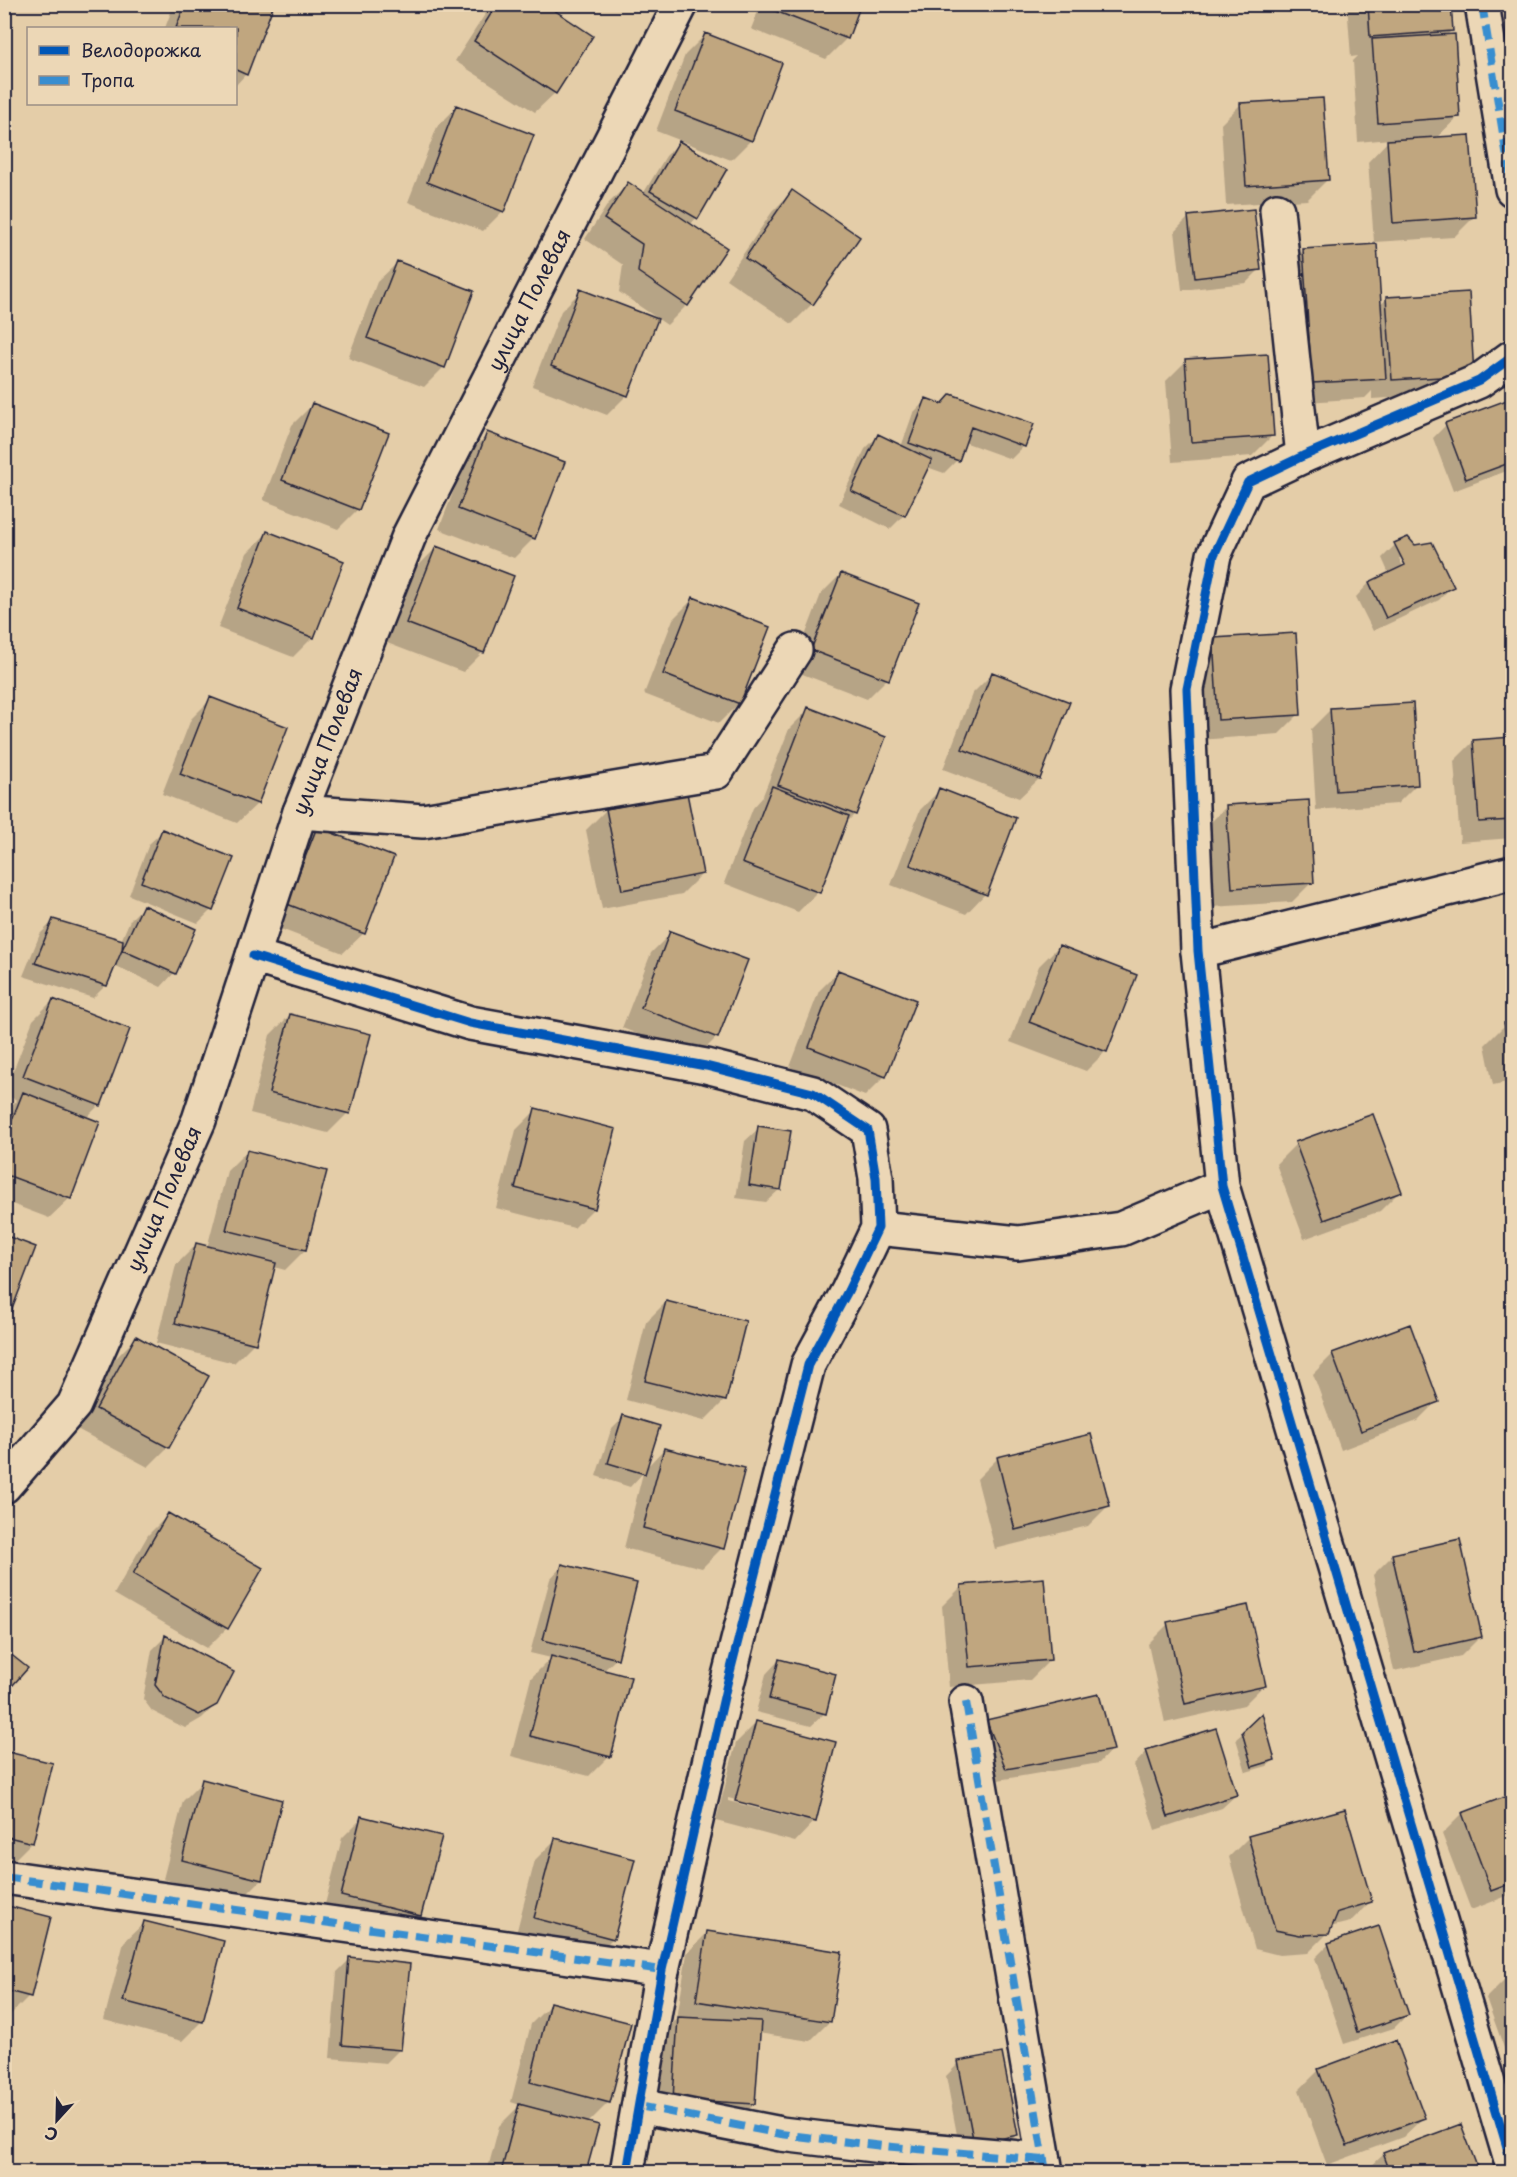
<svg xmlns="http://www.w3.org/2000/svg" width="1517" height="2177" font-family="'Playpen Sans',sans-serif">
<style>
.shadow{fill:#0003;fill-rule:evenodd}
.building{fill:#c0a67f;stroke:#22223b;stroke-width:1.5}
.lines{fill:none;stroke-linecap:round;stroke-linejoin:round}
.minor-casing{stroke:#22223b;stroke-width:38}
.minor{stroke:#ecd7b6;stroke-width:33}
.quiet{stroke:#398ed0;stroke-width:8;stroke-dasharray:15 8;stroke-linecap:butt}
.cycleway-casing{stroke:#ecd7b6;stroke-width:13}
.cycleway{stroke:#0057b8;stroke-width:9}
.labels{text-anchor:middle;stroke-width:6;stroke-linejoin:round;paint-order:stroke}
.street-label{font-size:21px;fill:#22223b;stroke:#ecd7b6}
</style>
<rect width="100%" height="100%" fill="#e4cda8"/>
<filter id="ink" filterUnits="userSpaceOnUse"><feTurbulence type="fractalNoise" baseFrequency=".0167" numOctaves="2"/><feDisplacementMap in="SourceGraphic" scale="12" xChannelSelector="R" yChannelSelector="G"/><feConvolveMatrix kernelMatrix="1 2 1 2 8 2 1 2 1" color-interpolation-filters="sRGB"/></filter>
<g filter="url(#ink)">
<path class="shadow" d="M174 4H273L246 74 236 85V28H165Z
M542 4 555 93 535 112 455 61 491 5Z
M761 4H859L846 39 826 59 751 29Z
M1347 4H1449L1451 31 1446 36 1459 116 1436 138 1474 217 1454 237 1374 242 1368 162 1390 139 1358 142 1353 61 1358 56 1351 57Z
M705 35 751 140 731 160 656 131 685 55Z
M1241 104 1327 180 1307 200 1226 205 1221 124Z
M457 107 503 211 483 231 408 202 437 127Z
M679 143 725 170 696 218 690 225 687 305 667 325 619 292 623 265 585 239 608 204 628 184 643 194 666 156Z
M792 192 858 238 812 304 792 324 726 279 772 212Z
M1188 218 1259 270 1246 283 1182 290 1175 231Z
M1304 250 1380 306 1387 298 1468 293 1453 394 1372 399V391L1365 398 1293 403 1284 270Z
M397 263 444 367 424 387 348 358 377 282Z
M581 291 627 395 607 415 532 386 561 311Z
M1186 361 1272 436 1252 456 1172 462 1166 381Z
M926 400 1024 446 1011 459 964 442 957 460 944 473 927 467 904 515 890 529 839 504 865 449 878 436 901 447 913 413Z
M1512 400V469L1453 491 1433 438 1446 425Z
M312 405 358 509 338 529 263 500 292 425Z
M488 434 534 538 514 558 439 529 468 454Z
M267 533 313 637 293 657 218 628 247 553Z
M1395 545 1415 547 1452 586 1439 600 1373 631 1356 597 1369 583 1389 574 1382 558ZM1399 558H1403L1409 571 1406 573Z
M437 547 483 652 463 672 387 643 417 567Z
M841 574 887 679 867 699 792 670 821 594Z
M693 599 739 703 719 723 644 694 673 619Z
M1213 639 1299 714 1279 734 1199 740 1193 659Z
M992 674 1068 703 1039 779 1019 798 943 769 972 694Z
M211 699 286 728 257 804 237 823 162 794 191 719Z
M809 709 855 814 844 825 818 892 798 912 724 883 753 808 762 798 789 729Z
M1331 709 1417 784 1397 804 1316 810 1311 729Z
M1512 739V838L1460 842 1454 761 1474 741Z
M940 790 985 894 966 914 891 885 920 810Z
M1226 807 1312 882 1292 902 1212 907 1206 827Z
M606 810 702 874 682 894 602 909 586 830Z
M317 829 392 858 363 934 343 953 268 924 297 849Z
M163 831 211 910 198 923 129 895 149 844Z
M143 907 194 930 174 973 161 987 114 965 106 985 93 998 23 976 40 934 53 921 121 941 130 920Z
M671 933 717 1037 697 1057 622 1028 651 953Z
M1059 946 1106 1051 1086 1071 1010 1042 1039 966Z
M1512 967V990L1509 971Z
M839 971 885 1076 865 1096 790 1067 819 991Z
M53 1000 99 1105 86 1118 98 1123 69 1199 49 1218 4 1201V1113L17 1100 4 1095 33 1020Z
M290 1015 348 1113 328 1133 250 1113 270 1035Z
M1512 1023V1081L1493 1085 1485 1045 1505 1025Z
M536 1110 594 1208 574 1228 496 1208 516 1130Z
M1372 1116 1400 1191 1380 1211 1304 1239 1276 1164 1296 1144Z
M759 1128 780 1189 766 1202 736 1198 745 1141Z
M247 1151 305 1250 285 1270 274 1267 254 1343 234 1363 156 1343 176 1265 196 1245 207 1248 227 1171Z
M666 1302 744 1323 724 1401 704 1421 626 1400 646 1322Z
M136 1338 168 1447 148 1467 77 1429 116 1358Z
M1333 1354 1437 1401 1417 1421 1341 1450 1313 1374Z
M624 1417 645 1469 664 1449 722 1548 702 1568 624 1548 643 1473 630 1487 596 1476 611 1430Z
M1090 1435 1108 1506 1088 1526 995 1549 977 1479 997 1459Z
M168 1515 227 1628 207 1648 114 1594 148 1535Z
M1393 1555 1481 1636 1461 1656 1394 1671 1373 1575Z
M563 1565 635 1584 616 1659 603 1671 609 1756 589 1776 511 1756 531 1678 551 1658 530 1653 550 1579Z
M962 1586 1050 1660 1030 1680 949 1687 942 1606Z
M1168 1624 1264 1685 1244 1705 1165 1723 1148 1644Z
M165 1637 216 1704 202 1718 185 1728 152 1711 143 1699 152 1650Z
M779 1660 825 1713 811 1726 756 1712 766 1674Z
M1098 1696 1112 1749 1099 1763 992 1781 973 1734 986 1721Z
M756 1723 814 1822 795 1842 716 1821 736 1743ZM728 1798 803 1817V1820L728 1801Z
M1243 1733 1274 1760 1267 1766 1246 1772 1236 1739Z
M1147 1751 1236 1795 1222 1808 1155 1830 1134 1765Z
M4 1752 51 1764 31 1843 11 1863 4 1861Z
M203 1781 261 1880 241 1900 163 1879 183 1801Z
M1512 1796V1894L1471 1910 1442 1834 1462 1814Z
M362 1818 420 1916 400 1936 322 1916 342 1838Z
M1249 1837 1370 1902 1350 1922 1330 1927 1328 1933 1308 1953 1279 1955 1255 1949 1229 1857Z
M555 1840 613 1938 593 1958 515 1938 535 1860Z
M4 1906 29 1996 9 2016 4 2015Z
M144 1923 202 2021 182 2041 104 2020 124 1942Z
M707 1933 830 2021 810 2041 758 2033 754 2104 734 2124 653 2119 658 2038 677 2019 687 1953Z
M1329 1944 1407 2015 1394 2028 1344 2044 1315 1958Z
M350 1959 400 2049 386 2063 330 2058 337 1972Z
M1512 1975V2070L1486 1998 1506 1978Z
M551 2004 609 2102 587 2124 597 2126 585 2172H487L499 2126 520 2105 511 2102 531 2024Z
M959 2063 1017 2134 1003 2148 961 2156 946 2076Z
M1319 2070 1423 2118 1403 2137 1327 2165 1299 2090Z
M1460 2125 1477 2172H1365L1384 2154Z"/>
<path class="building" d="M185 4H274L247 75 236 70V28H176Z
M497 4H545L593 36 556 94 474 41Z
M772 4H861L848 39 770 9Z
M1368 4H1451L1453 31 1370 37Z
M705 33 782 63 752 141 675 111Z
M1455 34 1460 117 1378 123 1372 39Z
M1323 98 1329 180 1246 186 1240 103Z
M456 105 534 135 504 212 427 182Z
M1470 135 1476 217 1393 223 1387 140Z
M679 141 727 169 698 219 650 191Z
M628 182 727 248 688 306 638 272 642 244 604 219Z
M792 190 860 237 813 305 745 258Z
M1254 209 1261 270 1195 278 1188 216Z
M1377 244 1386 379 1312 383 1303 249Z
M397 261 474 291 445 368 367 338Z
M580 289 658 319 628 396 551 366Z
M1469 292 1474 375 1392 380 1386 297Z
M1268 354 1274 436 1191 442 1185 359Z
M951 394 1034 424 1025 447 971 427 959 461 909 443 926 398 942 404Z
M1512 398V462L1466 479 1445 423Z
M312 403 389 433 359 510 282 480Z
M487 432 565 462 535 539 458 509Z
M878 434 932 460 905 516 851 491Z
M267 531 344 561 314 638 237 608Z
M1408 537 1415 545 1432 542 1454 587 1386 618 1369 582 1405 565 1394 543Z
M436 546 514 576 484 653 406 623Z
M841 573 919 603 889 680 811 650Z
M693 597 770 627 740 704 663 674Z
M1296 633 1301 715 1218 720 1213 638Z
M992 672 1070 702 1040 779 962 749Z
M210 697 288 727 258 804 180 774Z
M1413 703 1418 785 1336 791 1330 708Z
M808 707 886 737 856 815 778 785Z
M1512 737V820L1479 822 1473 740Z
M772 786 849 816 820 893 742 863Z
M939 788 1016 818 987 895 910 865Z
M687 793 703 874 622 890 606 809Z
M1309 800 1314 883 1232 888 1226 805Z
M317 827 394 857 365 934 287 904Z
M162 829 234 858 213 911 141 882Z
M143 905 196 929 176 974 122 950Z
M53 919 123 940 122 950 107 986 35 963Z
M670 931 748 960 718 1038 641 1008Z
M1059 945 1137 975 1107 1052 1029 1022Z
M838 970 916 1000 886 1077 809 1047Z
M53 999 130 1029 101 1106 23 1076Z
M290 1014 371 1034 350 1114 269 1093Z
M1512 1022V1064L1504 1023Z
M23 1092 100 1122 71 1199 4 1174V1140Z
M535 1108 616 1129 595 1209 515 1188Z
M1373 1114 1402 1192 1324 1220 1295 1142Z
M758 1126 791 1131 781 1190 749 1185Z
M247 1150 327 1171 306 1250 226 1230Z
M4 1235 36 1247 6 1325 4 1324Z
M196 1243 276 1263 256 1344 175 1323Z
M666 1301 746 1321 726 1401 645 1381Z
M1410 1324 1439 1402 1361 1431 1332 1353Z
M136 1336 209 1376 169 1448 96 1409Z
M623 1415 660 1426 645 1474 608 1463Z
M1091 1434 1110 1506 1015 1530 997 1457Z
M664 1448 745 1468 724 1549 643 1528Z
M168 1513 263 1568 228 1629 133 1574Z
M1460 1539 1482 1637 1414 1652 1392 1554Z
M562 1564 637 1583 618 1659 543 1640Z
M1044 1578 1051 1660 969 1667 961 1585Z
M1248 1605 1266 1686 1185 1704 1167 1622Z
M165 1635 234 1672 217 1705 199 1715 165 1698 155 1685Z
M4 1649 28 1668 4 1695Z
M551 1656 631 1677 611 1757 530 1736Z
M779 1659 836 1674 826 1714 769 1699Z
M1099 1694 1114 1750 1006 1769 986 1720Z
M1262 1713 1275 1760 1252 1767 1242 1732Z
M756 1721 836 1742 816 1822 735 1801Z
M1216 1728 1237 1795 1168 1817 1146 1750Z
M4 1751 53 1763 33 1843 4 1836Z
M202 1779 282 1800 262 1880 182 1860Z
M1512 1794V1883L1491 1891 1462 1813Z
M1345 1809 1372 1902 1338 1912 1329 1934 1300 1935 1275 1930 1248 1836Z
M361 1816 442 1836 421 1916 341 1896Z
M555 1838 635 1859 614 1939 534 1918Z
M4 1905 51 1917 31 1997 4 1990Z
M144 1921 224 1941 203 2022 123 2001Z
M1379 1926 1409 2015 1357 2032 1328 1943Z
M707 1931 842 1952 831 2022 696 2001Z
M349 1957 410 1964 401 2050 342 2045Z
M550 2002 631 2023 610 2103 530 2082Z
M678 2017 761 2021 755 2104 673 2099Z
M1396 2040 1425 2118 1347 2146 1318 2069Z
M1002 2053 1018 2135 974 2144 958 2061Z
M519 2104 599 2125 586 2172H501Z
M1461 2124 1479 2172H1390L1383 2153Z"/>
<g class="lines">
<defs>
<g id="minor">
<path d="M1482 4 1512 189"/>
<path d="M1277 210 1303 456"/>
<path d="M1512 357 1479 381 1303 456 1248 482 1214 555 1187 689 1198 951 1222 1186 1512 2164"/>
<path d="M300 812 423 821 716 772 795 650"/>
<path d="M1198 951 1512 873"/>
<path d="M253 956 470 1023 706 1066 813 1093 868 1130 876 1178 878 1228 848 1291 808 1365 727 1684 662 1970 627 2172"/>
<path d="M878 1228 1018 1243 1121 1229 1222 1186"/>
<path id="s1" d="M4 1486 74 1405 199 1120 300 812 409 536 681 4"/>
<path d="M966 1702 1046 2172"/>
<path d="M4 1877 662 1970"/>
<path d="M639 2106 781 2134 882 2146 1043 2160"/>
</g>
</defs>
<use href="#minor" class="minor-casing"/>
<use href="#minor" class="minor"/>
<path class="quiet" d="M1482 4 1512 189
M966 1702 1046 2172
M4 1877 662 1970
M639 2106 781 2134 882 2146 1043 2160"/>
<defs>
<path id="cycleway" d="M1512 357 1479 381 1303 456 1248 482 1214 555 1187 689 1198 951 1222 1186 1512 2164
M253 956 470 1023 706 1066 813 1093 868 1130 876 1178 878 1228 848 1291 808 1365 727 1684 662 1970 627 2172"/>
</defs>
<use href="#cycleway" class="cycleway-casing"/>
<use href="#cycleway" class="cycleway"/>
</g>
</g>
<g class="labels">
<g class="street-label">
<text dy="7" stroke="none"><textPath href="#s1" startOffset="1304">улица Полевая</textPath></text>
<text dy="7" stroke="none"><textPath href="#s1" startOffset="818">улица Полевая</textPath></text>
<text dy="7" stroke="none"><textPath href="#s1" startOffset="332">улица Полевая</textPath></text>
</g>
</g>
<rect width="1517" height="2177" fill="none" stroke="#ecd7b6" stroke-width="24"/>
<rect x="12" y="12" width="1493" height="2153" fill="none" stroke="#22223b" stroke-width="2" filter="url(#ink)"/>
<rect x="27" y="27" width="210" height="78" fill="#ecd7b6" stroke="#9b8f85" stroke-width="1.5"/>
<rect x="39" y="46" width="30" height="9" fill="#0057b8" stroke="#9b8f85" stroke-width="1.5"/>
<text x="81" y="57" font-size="18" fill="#22223b">Велодорожка</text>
<rect x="39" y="76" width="30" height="9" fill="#398ed0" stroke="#9b8f85" stroke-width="1.5"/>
<text x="81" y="87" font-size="18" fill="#22223b">Тропа</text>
<g transform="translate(57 2120) rotate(202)" stroke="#ecd7b6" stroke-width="4.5" paint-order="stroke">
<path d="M0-4.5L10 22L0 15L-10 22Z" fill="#22223b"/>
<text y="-9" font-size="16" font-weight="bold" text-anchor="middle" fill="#22223b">С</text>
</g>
</svg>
